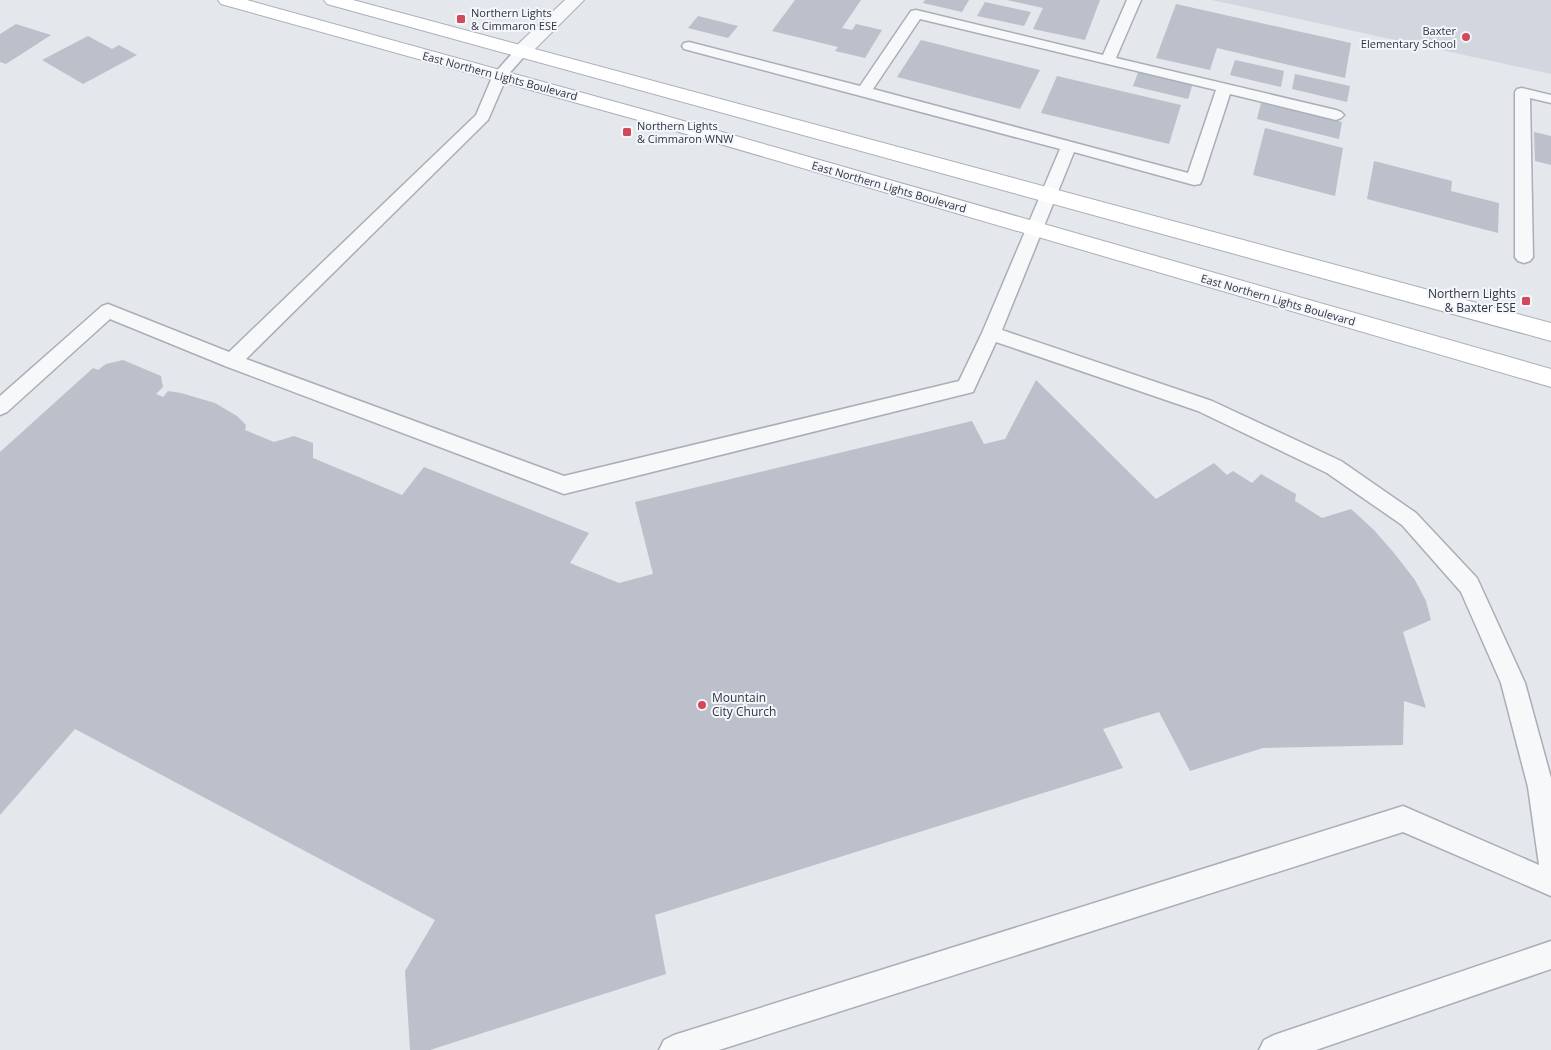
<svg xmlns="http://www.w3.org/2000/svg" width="1551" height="1050" font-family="'Open Sans',sans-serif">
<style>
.built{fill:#d2d6de}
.building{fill:#bbc0ca}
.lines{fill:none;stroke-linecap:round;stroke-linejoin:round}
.lane-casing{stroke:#a9aeb7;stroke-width:3}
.street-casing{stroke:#a9aeb7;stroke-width:2}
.secondary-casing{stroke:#a9aeb7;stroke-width:2}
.lane{fill:#f7f8fa;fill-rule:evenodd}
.street{fill:#f7f8fa;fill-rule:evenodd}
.secondary{fill:#fff;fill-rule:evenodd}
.poi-dot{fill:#d1495b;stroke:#f4f6f9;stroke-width:2}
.labels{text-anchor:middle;stroke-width:4;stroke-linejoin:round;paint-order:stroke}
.far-poi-label{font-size:11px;fill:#2b3445;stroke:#f4f6f9;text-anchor:start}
.far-street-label{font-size:11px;fill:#2b3445;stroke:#f4f6f9}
.poi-label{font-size:12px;fill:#2b3445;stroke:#f4f6f9;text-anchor:end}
</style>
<rect width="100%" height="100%" fill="#e4e7ec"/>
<path class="built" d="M1212 0H1551V74Z"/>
<path class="building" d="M795 0H861L842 28 852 30 856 24 882 30 865 58 835 51 838 47 772 31Z
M925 0H969L962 12 923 3Z
M1007 0H1100L1085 40 1033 29 1043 8Z
M985 2 1031 12 1024 26 977 16Z
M1176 4 1351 43 1345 78 1217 48 1210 70 1156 58Z
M698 16 738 26 728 38 688 28Z
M16 24 51 35 6 64 0 62V34Z
M88 36 112 49 119 45 137 55 83 84 42 60Z
M921 40 1040 70 1020 109 897 77Z
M1235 60 1284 71 1281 87 1230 75Z
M1139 70 1193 83 1188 99 1133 86Z
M1295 74 1350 86 1347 102 1292 89Z
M1057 76 1181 105 1169 144 1041 113Z
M1261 103 1342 122 1339 139 1257 119Z
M1265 128 1343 148 1335 196 1253 175Z
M1534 132 1551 136V165L1535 161Z
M1374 161 1452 181 1451 191 1499 203 1498 233 1367 199Z
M123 360 161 376 163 387 156 394 163 397 168 391 181 393 215 403 237 416 246 425 245 430 274 442 294 436 313 443V458L402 495 424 467 589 533 570 563 619 583 653 574 635 502 972 421 984 444 1005 439 1036 380 1156 499 1214 463 1227 475 1233 471 1252 483 1261 474 1296 494 1295 501 1322 518 1351 509 1374 530 1394 553 1415 580 1426 601 1431 620 1403 632 1426 708 1404 701 1403 745 1263 748 1190 771 1159 712 1103 729 1123 768 655 915 666 974 430 1050H410L405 971 435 920 75 729 0 815V452L93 368 98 370 106 364Z"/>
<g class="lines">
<defs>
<path id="lane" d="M1127 0H1141L1116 58 1336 110 1341 112 1344 115 1341 118 1336 120 1230 94 1202 180 1200 184 1194 185 1074 152 1002 330 1212 401 1341 461 1416 513 1477 578 1525 683 1551 778V896L1403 832 719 1050H659L664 1040 674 1035 1403 806 1539 865 1528 787 1501 683 1461 592 1402 525 1327 473 1198 411 996 342 973 392 564 494 225 366 110 319 7 412 0 415V396L102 306 108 304 229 352 476 115 493 75 517 48H527L529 51 507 76 488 120 246 359 564 476 959 381 982 333 1060 149 684 49 682 46 684 43 689 42 860 86 911 11 916 10 1103 55ZM920 19 1216 90 1188 173 873 89Z
M1522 88 1551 95V103L1530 98 1533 257 1530 261 1524 263 1518 261 1515 257V92L1517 89Z
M1551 941V969L1316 1050H1259L1264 1040 1274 1035Z"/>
<path id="street" d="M565 0H584L529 55 522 57 515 55 513 51 515 47Z"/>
<path id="secondary" d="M218 0H247L652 112 1551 369V387L638 120 221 4Z
M324 0H353L1551 323V341L327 4Z"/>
</defs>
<use href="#lane" class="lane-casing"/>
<use href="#street" class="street-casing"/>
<use href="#secondary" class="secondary-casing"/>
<use href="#lane" class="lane"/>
<use href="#street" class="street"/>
<use href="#secondary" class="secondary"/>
</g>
<g class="poi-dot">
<rect x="456" y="14" width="10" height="10" rx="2.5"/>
<circle cx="1466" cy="37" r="5"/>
<rect x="622" y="127" width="10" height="10" rx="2.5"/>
<rect x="1521" y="296" width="10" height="10" rx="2.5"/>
<circle cx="702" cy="705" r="5"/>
</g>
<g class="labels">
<g class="far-poi-label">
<text x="471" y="17">Northern Lights<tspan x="471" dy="13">&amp; Cimmaron ESE</tspan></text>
<text x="1456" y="35" text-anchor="end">Baxter<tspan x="1456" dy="13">Elementary School</tspan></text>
<text x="637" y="130">Northern Lights<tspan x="637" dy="13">&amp; Cimmaron WNW</tspan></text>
</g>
<g class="far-street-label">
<text transform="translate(500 76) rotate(15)" y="4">East Northern Lights Boulevard</text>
<text transform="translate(889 187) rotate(16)" y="4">East Northern Lights Boulevard</text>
<text transform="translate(1278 300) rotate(16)" y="4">East Northern Lights Boulevard</text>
</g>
<g class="poi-label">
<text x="1516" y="298">Northern Lights<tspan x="1516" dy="14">&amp; Baxter ESE</tspan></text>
<text x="712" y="702" text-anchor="start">Mountain<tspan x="712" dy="14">City Church</tspan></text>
</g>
</g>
</svg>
